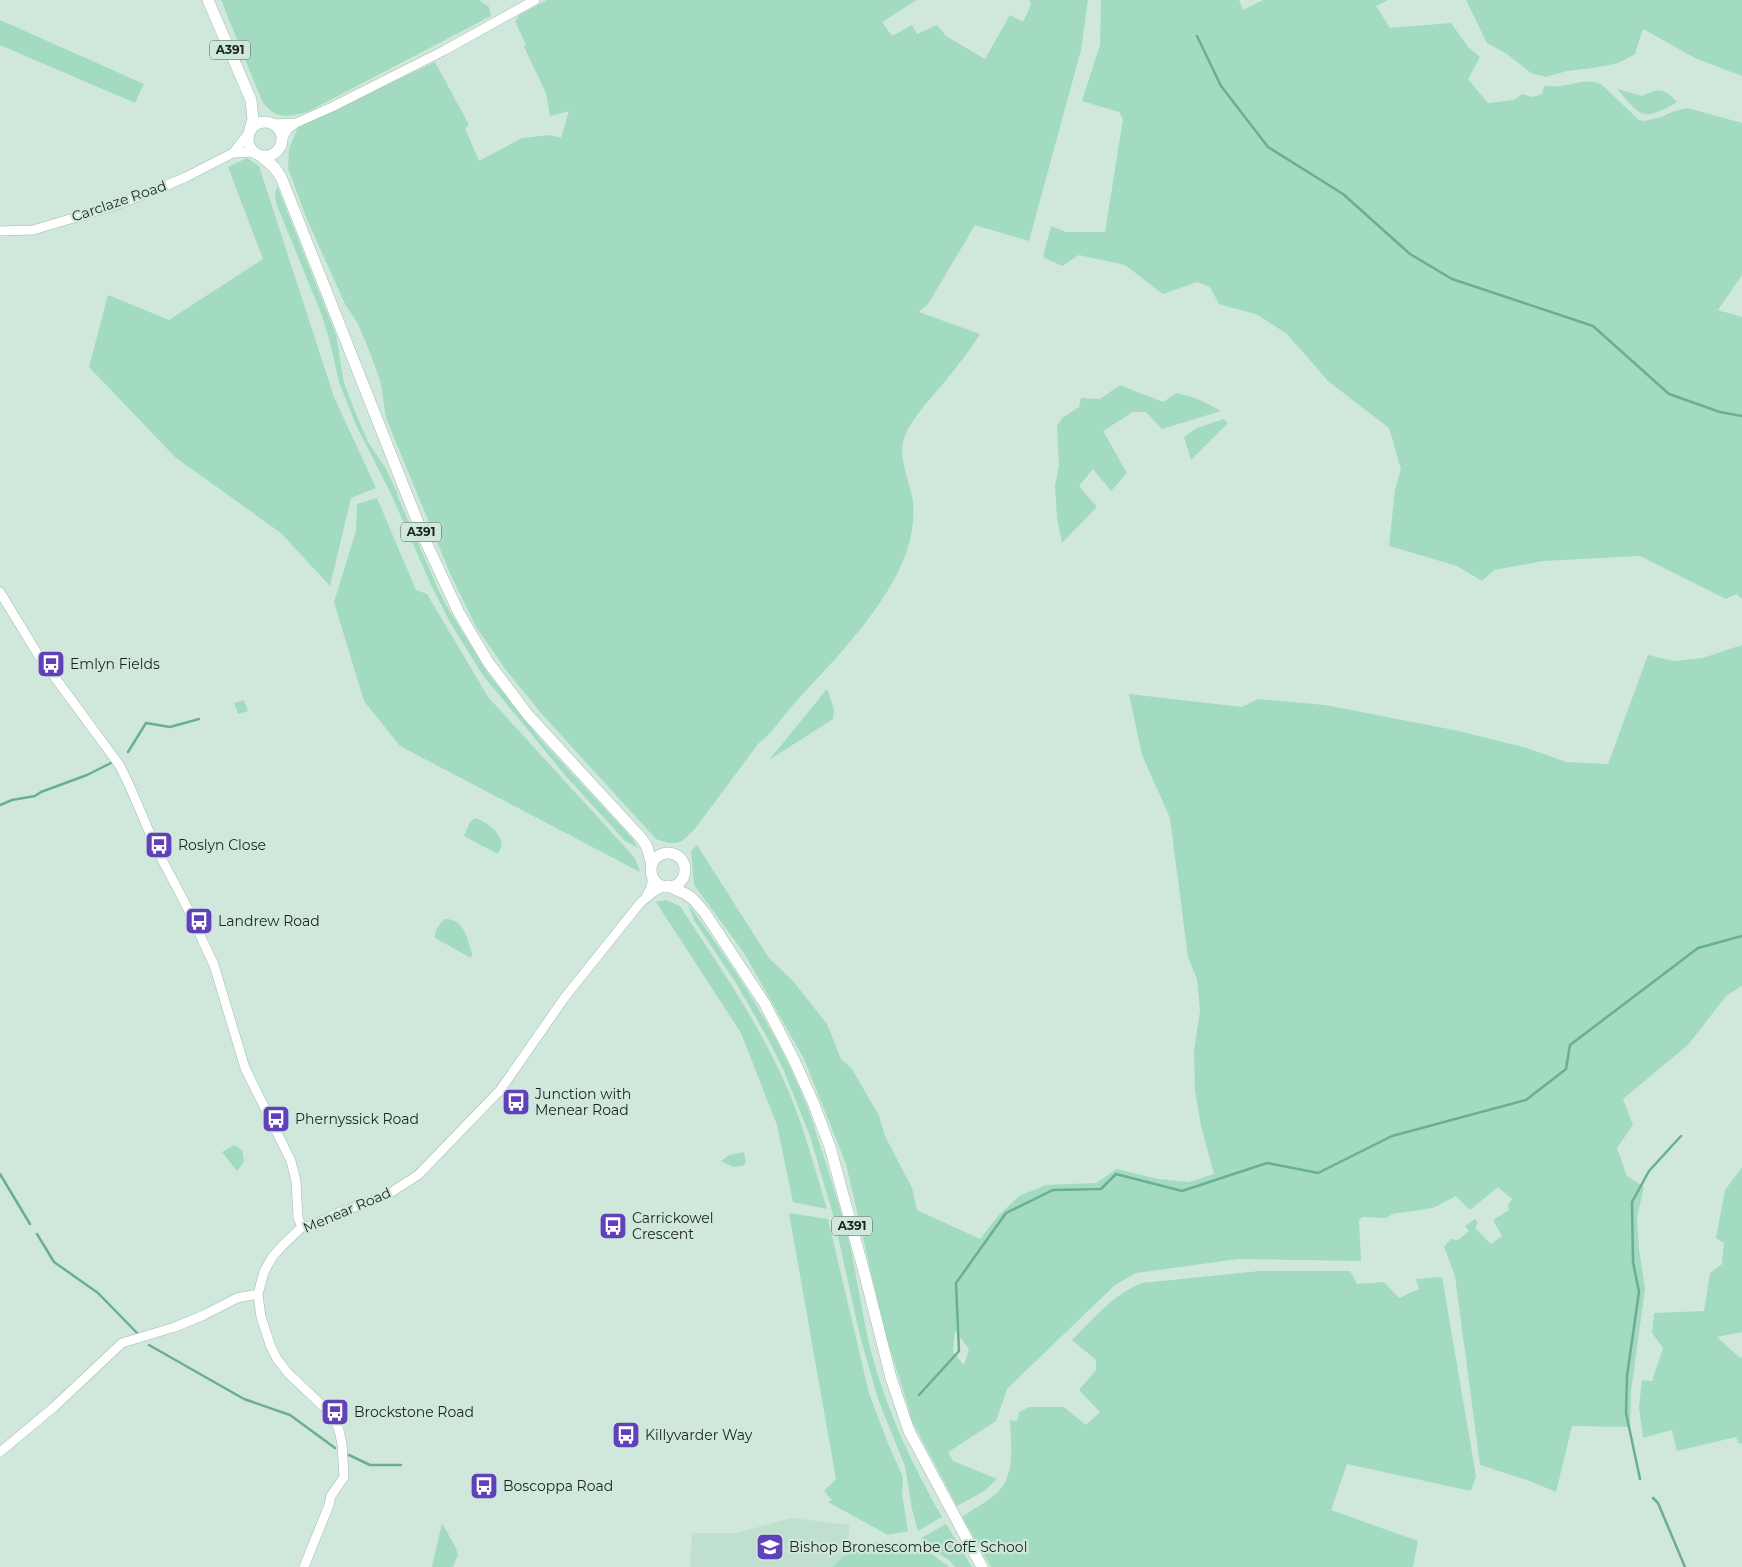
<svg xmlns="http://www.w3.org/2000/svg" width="1742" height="1567" font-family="Montserrat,sans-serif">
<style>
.built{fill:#bfdfcf}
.green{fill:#a2dbbf;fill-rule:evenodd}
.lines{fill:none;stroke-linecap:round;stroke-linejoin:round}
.stream{stroke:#6ab090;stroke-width:2.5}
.secondary-casing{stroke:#a3baae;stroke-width:10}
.highway-casing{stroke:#a3baae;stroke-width:12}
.secondary{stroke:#fff;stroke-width:9}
.highway{stroke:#fff;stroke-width:11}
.labels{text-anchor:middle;stroke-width:4.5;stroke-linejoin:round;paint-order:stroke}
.shield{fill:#d0e8dc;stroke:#515f58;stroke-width:1}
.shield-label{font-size:12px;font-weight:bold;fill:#1b241f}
.street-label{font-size:14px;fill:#1b241f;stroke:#d0e8dc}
.poi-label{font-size:14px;fill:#1b241f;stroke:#d0e8dc;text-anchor:start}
</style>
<rect width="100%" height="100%" fill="#d0e8dc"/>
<path class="built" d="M792 1518 849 1525 848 1552 832 1567H690L692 1533H736Z"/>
<path class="green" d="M221 0H479L489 7 491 16 307 112C287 117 275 120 262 101Z
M547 0H917L882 22 892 36 912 25 917 34 937 25 946 36 985 59 1010 15 1023 22 1031 5 1030 0H1088L1081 50 1029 241 975 225 928 304 919 312 980 334C973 345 966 355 958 365 944 385 908 419 903 442 899 459 910 484 913 501 914 511 913 526 911 535 899 596 834 660 793 705 781 718 773 733 758 744L697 826C683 842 678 848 656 839L541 713 506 670 476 627 449 571 386 418 381 384 371 355 358 324 345 304 306 217 288 168 289 149 298 127 435 62 469 125 465 128 479 161 522 138 550 135 561 138 569 111 550 116 546 93 524 47 526 45 515 21 519 15Z
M1101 0H1239L1243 10 1263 0H1388L1376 6 1390 28 1451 23 1469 48 1480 57 1468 79 1488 103 1514 100 1522 94 1533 97 1542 94 1544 86C1549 86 1555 87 1561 86 1575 84 1587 78 1601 84L1639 120 1644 121 1661 117 1674 111 1688 108 1742 123V275L1718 310 1742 317V599L1737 594 1726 599 1640 556 1543 561 1494 570 1482 581 1457 566 1389 546 1395 490 1401 469 1389 428 1328 381 1287 334 1258 315 1219 304 1210 287 1197 282 1163 294 1125 265 1079 255 1062 266 1043 257 1051 226 1066 232H1105L1123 119 1119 112 1082 101 1100 45Z
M1466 0H1742V76L1697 59 1643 29 1635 54 1618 63 1593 68 1567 71 1546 77 1531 73 1507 54 1487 43Z
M0 20 144 84 135 103 0 45Z
M1617 89 1642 96C1659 88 1664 88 1677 102 1641 123 1641 116 1617 89Z
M247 158 259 166 334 397 376 488 351 498 330 586 281 533 175 457 89 367 108 295 169 320 263 259 228 167Z
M277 186 336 335 344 383 360 424 368 442 385 467 397 492V495L439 591 449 610 487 672 541 740 632 838 638 848 625 841 564 774 482 674 451 624 431 585 392 496 356 425 339 382 329 338 321 313 276 203 275 194Z
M1120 385 1163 402 1177 393 1198 399 1221 411 1162 429 1146 412H1133L1103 431 1127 473 1111 491 1093 469 1079 486 1097 507 1062 543 1057 518 1055 486 1059 465 1057 426 1062 418 1079 407 1081 398 1100 399Z
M1224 419 1228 423 1191 460 1184 437 1197 428Z
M377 498 416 590 427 594 488 697 635 858 640 872 400 746 364 701 334 602 356 531 357 504Z
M1742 645V986L1726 996 1688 1045 1623 1099 1633 1125 1617 1148 1627 1176 1644 1187 1637 1217 1639 1249 1645 1289 1631 1391 1630 1427 1572 1426 1556 1492 1527 1480 1480 1465 1455 1276 1444 1247 1451 1239 1458 1240 1469 1231 1465 1226 1475 1219 1478 1223 1475 1228 1491 1244 1502 1236 1493 1220 1509 1210 1508 1205 1512 1199 1498 1187 1470 1210 1456 1196 1433 1208 1392 1214 1386 1218 1362 1217 1359 1220 1361 1261 1238 1259 1136 1273 1115 1285 1007 1389 996 1421 948 1452 953 1461 997 1479 984 1491 957 1506 911 1419 909 1409 885 1333 846 1164 804 1059 744 953 694 885 691 851 697 845 769 958 793 981 827 1024 841 1059 852 1069 879 1116 885 1136 912 1188 917 1210 980 1239 998 1216 1019 1196 1046 1185 1096 1183 1117 1169 1158 1179 1189 1182 1214 1174 1201 1126 1195 1091 1194 1051 1200 1011 1197 979 1188 957 1170 818 1142 755 1129 694 1242 707 1258 699 1325 705 1454 730 1527 748 1566 762 1608 764 1648 655 1674 661 1703 658ZM955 1331 969 1349 964 1365 953 1352Z
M827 689 834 709 833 719 769 760Z
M244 700 248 711 238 714 234 703Z
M475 818C488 822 510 838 498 853H496L464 836 470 822Z
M666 900 680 906C713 957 748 1007 775 1062 799 1108 812 1159 827 1209L793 1202 777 1125 741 1033 656 902Z
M688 904C728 959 765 1013 793 1074 800 1090 808 1107 813 1123 826 1165 841 1207 851 1250 857 1280 862 1310 868 1339 883 1403 910 1461 942 1517L918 1531 912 1509 905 1466 878 1399 860 1336 834 1218 810 1136 784 1071 768 1039 736 983 694 920Z
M445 919C465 919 467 939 472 953L471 958 435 938C434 931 440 923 445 919Z
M234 1145 242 1150 244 1162 237 1171 222 1152Z
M744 1152 746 1162 743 1166 733 1167 721 1161 729 1155Z
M1742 1167V1332L1717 1337 1740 1358 1742 1357V1443L1739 1444 1736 1437 1677 1451 1672 1430 1643 1438 1639 1407 1642 1380 1652 1381 1663 1348 1652 1333 1654 1313 1704 1311 1710 1273 1722 1264 1724 1243 1716 1238 1725 1190Z
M789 1213 828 1219 869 1393 889 1446 903 1477 902 1494 908 1531 888 1535 828 1502 832 1500 824 1491 836 1479Z
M1260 1271H1350L1357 1284 1384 1282 1399 1298 1419 1289 1416 1279 1442 1277 1476 1476 1471 1491 1347 1464 1331 1510 1418 1541 1413 1567H991L962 1517C973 1509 987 1502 997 1493 1016 1475 1011 1444 1010 1420L1017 1421 1019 1412 1029 1407H1064L1086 1425 1100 1412 1079 1390 1096 1370V1360L1072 1340C1093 1319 1114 1294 1142 1283Z
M442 1523 456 1548 458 1555 453 1567H432Z
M946 1524 972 1567H955L949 1560 939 1554 921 1538Z
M848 1542H916L949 1567H832L848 1552Z"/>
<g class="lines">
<path class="stream" d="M1197 36 1221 86 1268 147 1343 194 1410 254 1452 279 1593 326 1669 394 1720 412 1742 416
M128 752 146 723 170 727 199 719
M0 805 12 800 35 796 41 792 87 775 111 763
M0 1174 30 1224
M37 1234 54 1262 98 1293 139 1335
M149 1345 244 1399 290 1415 335 1448
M919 1395 959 1351 956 1283 1006 1213 1053 1190 1101 1189 1116 1174 1182 1191 1267 1163 1318 1173 1392 1136 1526 1100 1566 1069 1570 1045 1698 948 1742 936
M349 1455 370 1465H401
M1640 1479 1626 1413 1627 1376 1639 1292 1633 1262 1632 1202 1649 1171 1681 1136
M1653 1498 1658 1503 1685 1567"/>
<defs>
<path id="secondary" d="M274 124 296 123
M282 139 288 129 296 123 332 107 445 50 535 0
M233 153 254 152
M0 231 33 230 114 206 153 191 186 177 233 153 248 134
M0 592 37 653 120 766 131 789 157 850 187 907 214 965 245 1068 291 1161 296 1181 298 1218 302 1227
M646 897 651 887 653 877
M0 1452 54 1407 122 1343 175 1327 204 1315 237 1298 258 1294
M304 1567 329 1505 331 1496 344 1477 342 1444 339 1430 335 1420 329 1412 288 1373 277 1359 271 1347 261 1317 258 1294 264 1272 273 1256 282 1246 302 1227 311 1226 338 1213 387 1195 418 1175 501 1089 565 997 641 902 655 891 665 886"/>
<path id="highway" d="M208 0 251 100 253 119 250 129
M248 139a17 17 0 1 1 34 0a17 17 0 1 1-34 0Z
M261 156 274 167 281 177 424 538 459 613 488 662 528 715 642 839 647 847 652 865
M651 870a17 17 0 1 1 34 0a17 17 0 1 1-34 0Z
M668 886 686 894 693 899 705 913 765 1004 793 1058 813 1102 830 1147 866 1279 891 1378 909 1431 982 1567"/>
</defs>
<use href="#secondary" class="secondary-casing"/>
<use href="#highway" class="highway-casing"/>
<use href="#secondary" class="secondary"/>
<use href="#highway" class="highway"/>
</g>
<defs>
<symbol id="bus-square" viewBox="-11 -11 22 22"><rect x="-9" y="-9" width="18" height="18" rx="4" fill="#6041ba" stroke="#d0e8dc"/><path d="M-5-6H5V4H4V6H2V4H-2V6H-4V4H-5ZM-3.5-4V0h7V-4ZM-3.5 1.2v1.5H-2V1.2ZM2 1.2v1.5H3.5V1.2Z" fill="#fff"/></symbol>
<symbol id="school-square" viewBox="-11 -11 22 22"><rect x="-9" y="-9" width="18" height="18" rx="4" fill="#6041ba" stroke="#d0e8dc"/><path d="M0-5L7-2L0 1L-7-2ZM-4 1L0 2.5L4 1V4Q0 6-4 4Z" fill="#fff"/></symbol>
</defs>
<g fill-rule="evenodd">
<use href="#bus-square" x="35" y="648" width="32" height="32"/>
<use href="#bus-square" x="143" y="829" width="32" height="32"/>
<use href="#bus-square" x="183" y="905" width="32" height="32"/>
<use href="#bus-square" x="500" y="1086" width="32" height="32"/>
<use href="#bus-square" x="260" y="1103" width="32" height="32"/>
<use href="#bus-square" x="597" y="1210" width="32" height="32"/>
<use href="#bus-square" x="319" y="1396" width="32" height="32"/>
<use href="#bus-square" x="610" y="1419" width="32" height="32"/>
<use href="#bus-square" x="468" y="1470" width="32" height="32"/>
<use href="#school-square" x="754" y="1531" width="32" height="32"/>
</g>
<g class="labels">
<g class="shield">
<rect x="210" y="40.5" width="40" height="19" rx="4"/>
<rect x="401" y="522.5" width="40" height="19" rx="4"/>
<rect x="832" y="1216.5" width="40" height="19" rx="4"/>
</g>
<g class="shield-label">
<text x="230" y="54">A391</text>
<text x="421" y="536">A391</text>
<text x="852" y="1230">A391</text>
</g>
<g class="street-label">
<text transform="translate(119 201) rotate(-19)" y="5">Carclaze Road</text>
<text transform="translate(347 1210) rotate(-23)" y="5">Menear Road</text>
</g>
<g class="poi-label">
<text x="70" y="669">Emlyn Fields</text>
<text x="178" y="850">Roslyn Close</text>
<text x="218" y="926">Landrew Road</text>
<text x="535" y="1099">Junction with<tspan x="535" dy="16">Menear Road</tspan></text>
<text x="295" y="1124">Phernyssick Road</text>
<text x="632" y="1223">Carrickowel<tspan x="632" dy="16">Crescent</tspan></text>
<text x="354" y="1417">Brockstone Road</text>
<text x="645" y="1440">Killyvarder Way</text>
<text x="503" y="1491">Boscoppa Road</text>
<text x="789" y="1552">Bishop Bronescombe CofE School</text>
</g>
</g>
</svg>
